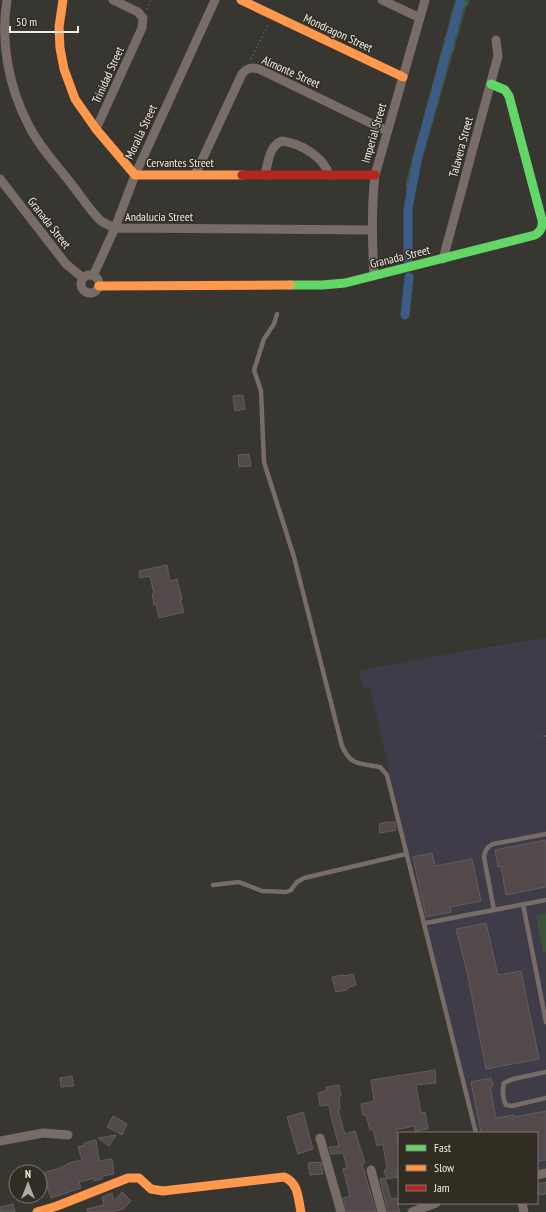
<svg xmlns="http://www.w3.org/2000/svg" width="546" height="1212" font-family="'PT Sans Narrow',sans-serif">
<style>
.education{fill:#403b49}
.forest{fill:url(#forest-crowns)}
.garden{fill:#3b5336}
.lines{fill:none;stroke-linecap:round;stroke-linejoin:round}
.canal{stroke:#3c5c85;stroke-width:9}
.building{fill:#53484a;stroke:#615e5c}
.path{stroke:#78706b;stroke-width:1.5;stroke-dasharray:1 3;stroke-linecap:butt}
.lane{stroke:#786c66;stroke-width:4.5}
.street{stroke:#786c66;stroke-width:9}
.fast{stroke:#63d668;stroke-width:9}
.slow{stroke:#ff974d;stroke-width:9}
.jam{stroke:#b3261e;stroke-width:9}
.labels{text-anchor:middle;stroke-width:3;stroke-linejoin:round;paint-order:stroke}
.street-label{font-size:12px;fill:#efece5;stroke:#312d23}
</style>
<defs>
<pattern id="forest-crowns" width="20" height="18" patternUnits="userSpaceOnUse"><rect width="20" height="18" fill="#3b5336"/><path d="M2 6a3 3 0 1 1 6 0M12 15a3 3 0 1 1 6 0" fill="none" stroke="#586c53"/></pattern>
</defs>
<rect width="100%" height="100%" fill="#383630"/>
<path class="education" d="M546 637V1168L537 1170V1133H477L408 851 370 688 363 687 359 670Z"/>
<path class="forest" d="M455 0H470L466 8 423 157 410 210 411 259 406 261V182Z"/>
<path class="garden" d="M546 914V952L543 953 536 915Z"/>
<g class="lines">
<path class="canal" d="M408 260V209L418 156 461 0
M405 315 409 277"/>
</g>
<path class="building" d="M243 395 245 409 235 411 233 396Z
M249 454 251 466 239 467 238 455Z
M167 565 170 581 177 579 182 599H180L184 612 159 618 156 604 154 605 152 594H154L150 576 140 578 139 571Z
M387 822H395L396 830 380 833 379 824Z
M546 840V887L506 895 501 866 498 867 495 850Z
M432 853 435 866 472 859 481 901 450 907 451 912 426 917 413 857Z
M486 923 498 975 521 971 539 1059 486 1069 467 972 456 929Z
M353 974 356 985 347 988V990L336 992 332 977 343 975 344 976Z
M435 1070 436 1083 416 1085 421 1113 425 1112 428 1129 415 1131 414 1126 396 1130 399 1144V1174L396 1175 397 1177 387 1179 384 1170 387 1169 383 1144 377 1146 373 1129 370 1130 366 1115H363L361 1104 374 1101 371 1080Z
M72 1076 74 1086 61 1087 60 1078Z
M491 1078 493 1086 490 1087 496 1118 514 1115V1117L546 1111V1160L537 1161V1133H481L471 1082Z
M339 1085 341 1096H339L340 1110H338L345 1134 355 1131 365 1163 362 1164 376 1212H347L343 1198 350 1196 343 1169 347 1168 343 1153 331 1154 329 1147 339 1146 331 1116 329 1105 320 1106 318 1093 327 1090 326 1087Z
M303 1112 313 1149 298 1154 287 1117Z
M113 1116 127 1124 122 1135 107 1127Z
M116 1135 109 1146 98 1138Z
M96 1140 99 1160 98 1161 112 1159 114 1174 102 1176V1179L94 1181V1178L79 1182 81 1188 51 1198 46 1184 40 1186V1174L60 1168 69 1163 82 1160 78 1147 84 1145V1143Z
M321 1162 323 1174 310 1175 308 1163Z
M385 1178 391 1199 396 1198 400 1212H388L380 1179Z
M546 1182V1194L539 1195 537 1184Z
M122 1192 131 1201 123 1209 112 1212H87V1209L104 1205 102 1197 112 1193 114 1201Z
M13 1204 15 1212H0V1207Z"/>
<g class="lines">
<path class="path" d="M147 9 151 0
M251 59 268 25
M541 736H546"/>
<path class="lane" d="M277 314 274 324 264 339 254 370 261 391 264 462 294 557 342 746C351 767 362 763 380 767L387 775 476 1133
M213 885 239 882 262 891 286 892 291 890 297 882 304 878 406 854
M523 904 546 1022
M494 910 484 857C485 850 487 847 493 844L546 834
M426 923 546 900
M546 1072 513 1079 504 1083C502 1091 502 1097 506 1105L512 1106 546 1098"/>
<path class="street" d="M7 0C0 42 9 87 28 124 38 145 55 163 69 181 79 193 88 208 99 219 103 223 110 226 115 228L371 230
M382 0 420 18
M96 129 142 28 143 18 138 12 113 0
M195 175 242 74C247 68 251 67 259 69L387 131
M265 175C268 163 269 146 282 141 300 143 324 157 329 175
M0 179 66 264 83 278
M443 259 498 56 496 40
M81 284a9 9 0 1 1 18 0a9 9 0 1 1-18 0Z
M93 276 115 228 135 175 215 0
M374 276C372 242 371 209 375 175L425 0
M320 1138 341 1212
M0 1141 43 1133 68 1135
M371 1170 382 1212
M537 1175 546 1173
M522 1203 524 1212
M412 1212 436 1203"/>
<path class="fast" d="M290 285H322L345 283 535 235C541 231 543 227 542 220L509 96 505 90 491 84"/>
<path class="slow" d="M63 0 59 27 60 48 64 69 75 99 96 129 135 175H242
M241 0 403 77
M99 286 290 285
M37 1212 57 1206 128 1178H139L151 1189 163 1191 284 1177C299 1183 298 1199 301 1212"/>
<path class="jam" d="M242 175H375"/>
</g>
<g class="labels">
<g class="street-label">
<text transform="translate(338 33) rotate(25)" y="4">Mondragon Street</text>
<text transform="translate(291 72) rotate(24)" y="4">Almonte Street</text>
<text transform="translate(108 75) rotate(-66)" y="4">Trinidad Street</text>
<text transform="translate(141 132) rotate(-65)" y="4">Moralla Street</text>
<text transform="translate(374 133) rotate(-74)" y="4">Imperial Street</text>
<text transform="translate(461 147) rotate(-75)" y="4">Talavera Street</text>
<text x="180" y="167">Cervantes Street</text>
<text x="159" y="221">Andalucia Street</text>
<text transform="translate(49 223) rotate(52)" y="4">Granada Street</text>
<text transform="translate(400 257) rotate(-14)" y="4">Granada Street</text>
</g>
</g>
<rect x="398" y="1132" width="140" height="72" fill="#312d23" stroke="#7d7971"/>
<rect x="406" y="1145" width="20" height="6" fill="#63d668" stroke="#7d7971"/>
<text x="434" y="1152" font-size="12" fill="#efece5">Fast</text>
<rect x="406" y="1165" width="20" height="6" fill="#ff974d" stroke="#7d7971"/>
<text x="434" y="1172" font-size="12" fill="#efece5">Slow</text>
<rect x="406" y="1185" width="20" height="6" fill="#b3261e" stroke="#7d7971"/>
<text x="434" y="1192" font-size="12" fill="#efece5">Jam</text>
<g transform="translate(28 1184)"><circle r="19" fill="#312d23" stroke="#7d7971"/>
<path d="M0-3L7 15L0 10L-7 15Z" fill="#afaca6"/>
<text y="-6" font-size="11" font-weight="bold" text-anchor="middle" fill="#efece5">N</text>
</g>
<path d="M10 26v6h68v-6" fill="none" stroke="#efece5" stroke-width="2"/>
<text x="16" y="26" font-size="12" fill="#efece5" stroke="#312d23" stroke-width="3" paint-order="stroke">50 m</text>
</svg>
